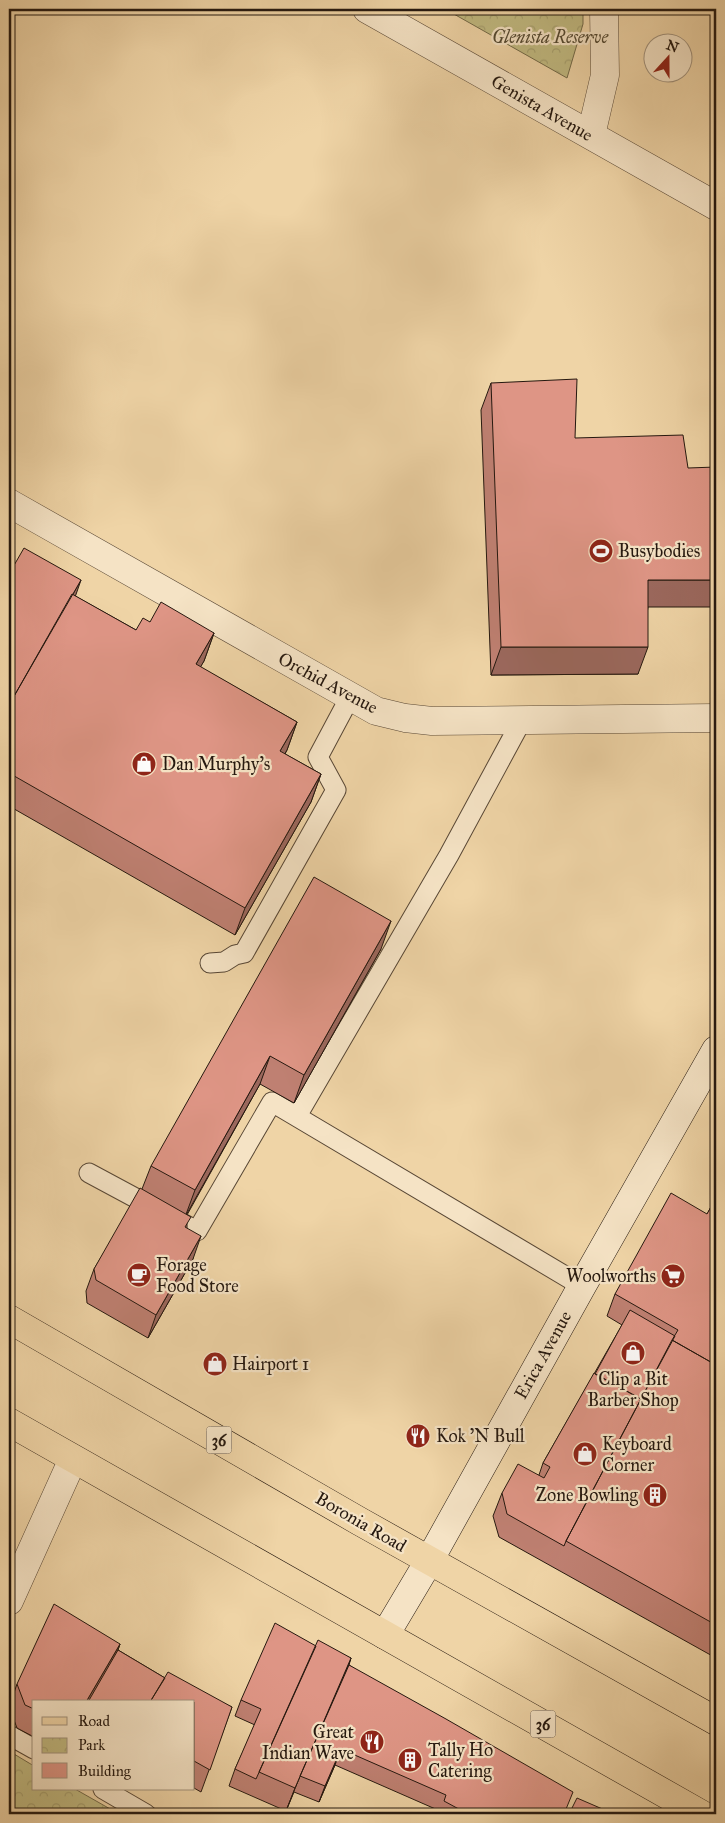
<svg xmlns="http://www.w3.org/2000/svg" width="725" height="1823" font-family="'IM FELL Great Primer',serif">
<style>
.park{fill:url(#park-crowns);stroke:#736948}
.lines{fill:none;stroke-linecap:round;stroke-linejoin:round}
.service-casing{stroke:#584735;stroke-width:21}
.minor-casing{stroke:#584735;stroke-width:29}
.secondary-casing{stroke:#25180f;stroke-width:29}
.primary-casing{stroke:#25180f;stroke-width:29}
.service{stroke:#f5e3c5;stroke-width:19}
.minor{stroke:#f5e3c5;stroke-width:28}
.secondary{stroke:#f5e3c5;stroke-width:28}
.primary{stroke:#efd4a6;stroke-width:28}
.wall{fill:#bf8072;stroke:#25180f}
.shaded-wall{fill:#9b685d;stroke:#25180f}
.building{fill:#de9585;stroke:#25180f}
.labels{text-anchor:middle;stroke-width:4.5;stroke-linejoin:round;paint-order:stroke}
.shield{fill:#f5e3c5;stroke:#635546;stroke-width:1}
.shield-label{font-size:16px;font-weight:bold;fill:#25180f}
.park-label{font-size:18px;font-style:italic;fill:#544931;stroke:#f5e3c5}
.street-label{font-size:18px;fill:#25180f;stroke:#f5e3c5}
.poi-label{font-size:18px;fill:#25180f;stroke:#f5e3c5;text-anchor:start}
</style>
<defs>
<pattern id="park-crowns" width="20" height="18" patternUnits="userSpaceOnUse" patternTransform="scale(1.25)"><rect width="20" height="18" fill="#c1ba81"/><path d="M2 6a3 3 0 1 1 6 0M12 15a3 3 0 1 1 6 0" fill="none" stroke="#a69f6e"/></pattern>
</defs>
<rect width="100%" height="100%" fill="#efd4a6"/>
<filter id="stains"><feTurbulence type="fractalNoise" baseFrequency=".004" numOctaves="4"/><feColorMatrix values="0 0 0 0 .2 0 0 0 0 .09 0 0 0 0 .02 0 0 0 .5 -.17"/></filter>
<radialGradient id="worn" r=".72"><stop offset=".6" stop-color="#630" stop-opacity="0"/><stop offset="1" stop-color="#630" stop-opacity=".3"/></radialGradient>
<path class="park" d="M445 9H583V24L567 78Z
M9 1751 34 1766V1789H75L119 1814H9Z"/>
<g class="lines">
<defs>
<path id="service" d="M210 963 224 962 235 955 244 953 336 790 318 757 350 697
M297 1116 449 855 522 720
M89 1173 197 1231 272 1102 582 1286
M9 1735 34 1749
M103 1789 146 1814"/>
<path id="minor" d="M367 9 716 206
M591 135 605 75 604 9
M9 503 376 711 405 718 432 721 716 718
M9 1601 73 1459"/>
<path id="secondary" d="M385 1635 429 1561 582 1286 716 1050"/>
<path id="primary" d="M9 1319 359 1521 716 1721
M9 1422 701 1814"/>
</defs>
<use href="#service" class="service-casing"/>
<use href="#minor" class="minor-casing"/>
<use href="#secondary" class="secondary-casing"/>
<use href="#primary" class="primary-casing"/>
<use href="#service" class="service"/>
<use href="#minor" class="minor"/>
<use href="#secondary" class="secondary"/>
<use href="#primary" class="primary"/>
</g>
<path class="wall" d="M491 383 575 438 648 607 638 674 491 675 481 410Z
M9 574 75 596 136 630 150 622 214 633 204 661 200 667 297 722 287 750 285 754 321 774 311 802 235 935 9 806Z
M381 949 294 1103 260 1084 187 1215V1228L193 1259 148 1338 87 1303 86 1291 94 1269 142 1189 151 1166Z
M716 1198V1658L499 1537 493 1516 502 1493 539 1475 543 1463 622 1325 607 1316 615 1294 707 1214Z
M120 1644 118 1650 165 1678 232 1707 201 1792 194 1788V1702H34V1737L17 1728 9 1707 17 1684Z
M316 1646 351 1658 349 1665 565 1814H439L440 1811 335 1765 319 1802 294 1792 286 1811 229 1786 235 1769 255 1725 235 1716 241 1700Z"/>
<path class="shaded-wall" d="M81 580 73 603 9 707Z
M648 580H716V607H638Z
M214 633 204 661 186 692 196 664Z
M501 647H648L638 674 491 675Z
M297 722 287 750 270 779 280 751Z
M321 774 311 802 235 935 245 908Z
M391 921 381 949 294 1103 304 1075Z
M270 1056 260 1084 185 1217 195 1190Z
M201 1236 193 1259 148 1338 156 1315Z
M120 1644 112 1667 91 1702H86Z
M351 1658 343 1681 300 1776 286 1811 295 1788Z
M341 1749 335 1765 319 1802 325 1786Z"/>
<path class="building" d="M577 379 575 438 683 435 688 468 716 467V580H648V647H501L491 383Z
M24 548 81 580 9 705V574Z
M72 594 136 630 143 618 150 622 161 602 214 633 196 664 297 722 280 751 321 774 245 908 9 773V705Z
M314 877 391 921 304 1075 270 1056 195 1190 151 1166Z
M140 1188 191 1217 185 1227 201 1236 156 1315 96 1280 94 1269Z
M671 1193 707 1214 716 1198V1365L672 1340 678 1330 615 1294Z
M630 1310 675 1336 641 1399 595 1374Z
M672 1340 716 1365V1625L566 1541Z
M594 1373 641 1399 566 1541 564 1546 507 1514 502 1493 518 1464 544 1478 550 1467 543 1463Z
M54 1604 120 1644 86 1702H34V1709L25 1705 17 1684Z
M275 1623 316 1646 256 1779 235 1769 261 1709 241 1700Z
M318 1640 351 1658 295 1788 259 1772Z
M118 1650 165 1678 150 1702H88Z
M349 1665 446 1719 573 1792 564 1814H468L444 1801 446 1795 341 1749 325 1786 300 1776Z
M168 1672 232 1707 210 1770 194 1761V1702H150Z
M577 1798 614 1814H569Z"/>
<defs>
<symbol id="stadium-disc" viewBox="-11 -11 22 22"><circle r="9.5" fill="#8f2418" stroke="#f5e3c5"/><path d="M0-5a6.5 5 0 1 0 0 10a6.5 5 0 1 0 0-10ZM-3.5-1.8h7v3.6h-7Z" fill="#fff"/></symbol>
<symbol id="shop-disc" viewBox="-11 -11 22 22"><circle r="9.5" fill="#8f2418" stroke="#f5e3c5"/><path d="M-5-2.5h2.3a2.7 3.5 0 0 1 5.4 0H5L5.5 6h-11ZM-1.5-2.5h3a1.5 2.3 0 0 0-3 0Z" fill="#fff"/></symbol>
<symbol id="cafe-disc" viewBox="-11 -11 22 22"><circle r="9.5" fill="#8f2418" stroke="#f5e3c5"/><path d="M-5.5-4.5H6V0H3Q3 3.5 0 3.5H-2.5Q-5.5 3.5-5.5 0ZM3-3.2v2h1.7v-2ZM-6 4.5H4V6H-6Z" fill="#fff"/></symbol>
<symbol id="supermarket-disc" viewBox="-11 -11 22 22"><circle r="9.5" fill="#8f2418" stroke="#f5e3c5"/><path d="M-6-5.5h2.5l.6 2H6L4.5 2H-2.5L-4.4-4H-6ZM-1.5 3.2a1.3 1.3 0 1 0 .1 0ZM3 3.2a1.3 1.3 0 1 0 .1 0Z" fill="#fff"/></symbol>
<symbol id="restaurant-disc" viewBox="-11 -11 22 22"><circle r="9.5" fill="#8f2418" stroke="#f5e3c5"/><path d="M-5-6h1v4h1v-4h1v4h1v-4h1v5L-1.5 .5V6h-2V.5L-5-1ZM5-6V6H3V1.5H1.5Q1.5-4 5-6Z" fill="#fff"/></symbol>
<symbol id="building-disc" viewBox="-11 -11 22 22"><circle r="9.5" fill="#8f2418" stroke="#f5e3c5"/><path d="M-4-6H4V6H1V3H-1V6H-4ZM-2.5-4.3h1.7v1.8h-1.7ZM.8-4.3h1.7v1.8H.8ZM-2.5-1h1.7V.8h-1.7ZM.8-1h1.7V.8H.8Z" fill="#fff"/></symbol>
</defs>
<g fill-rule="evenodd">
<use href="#stadium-disc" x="587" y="537" width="28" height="28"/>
<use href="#shop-disc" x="130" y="750" width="28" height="28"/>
<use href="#cafe-disc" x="125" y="1261" width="28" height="28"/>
<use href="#supermarket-disc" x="659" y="1262" width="28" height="28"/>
<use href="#shop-disc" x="619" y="1339" width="28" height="28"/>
<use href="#shop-disc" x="201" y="1350" width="28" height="28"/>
<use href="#restaurant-disc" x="404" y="1422" width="28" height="28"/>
<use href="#shop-disc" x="571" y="1440" width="28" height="28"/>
<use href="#building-disc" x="641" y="1481" width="28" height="28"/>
<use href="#restaurant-disc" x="358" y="1728" width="28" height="28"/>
<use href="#building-disc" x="396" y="1746" width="28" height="28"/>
</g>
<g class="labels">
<g class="shield">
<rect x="206.5" y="1426.5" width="25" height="27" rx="4"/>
<rect x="530.5" y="1710.5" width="25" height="27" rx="4"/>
</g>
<g class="shield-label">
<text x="219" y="1446">36</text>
<text x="543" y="1730">36</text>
</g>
<g class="park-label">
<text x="550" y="43">Glenista Reserve</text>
</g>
<g class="street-label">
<text transform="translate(542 108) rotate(30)" y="6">Genista Avenue</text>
<text transform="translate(328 683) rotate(28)" y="6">Orchid Avenue</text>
<text transform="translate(543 1355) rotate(-61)" y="6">Erica Avenue</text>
<text transform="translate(361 1522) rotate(30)" y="6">Boronia Road</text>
</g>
<g class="poi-label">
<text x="618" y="557">Busybodies</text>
<text x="162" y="770">Dan Murphy's</text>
<text x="156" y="1271">Forage<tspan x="156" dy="21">Food Store</tspan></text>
<text x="656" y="1282" text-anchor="end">Woolworths</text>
<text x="232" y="1370">Hairport 1</text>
<text x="633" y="1385" text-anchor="middle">Clip a Bit<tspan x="633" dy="21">Barber Shop</tspan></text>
<text x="436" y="1442">Kok 'N Bull</text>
<text x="602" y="1450">Keyboard<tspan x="602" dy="21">Corner</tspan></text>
<text x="638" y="1501" text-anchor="end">Zone Bowling</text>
<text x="354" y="1738" text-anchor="end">Great<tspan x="354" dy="21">Indian Wave</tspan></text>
<text x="428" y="1756">Tally Ho<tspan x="428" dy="21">Catering</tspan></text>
</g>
</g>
<rect width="725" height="1823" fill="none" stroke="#efd4a6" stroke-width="30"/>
<rect x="10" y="10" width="705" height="1803" fill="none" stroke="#25180f" stroke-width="2.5"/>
<rect x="15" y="15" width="695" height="1793" fill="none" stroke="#25180f"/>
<rect x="32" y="1700" width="162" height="90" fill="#f5e3c5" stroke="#a2927c"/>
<rect x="42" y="1717" width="25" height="8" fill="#efd4a6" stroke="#a2927c"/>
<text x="78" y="1726" font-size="15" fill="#25180f">Road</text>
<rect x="42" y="1738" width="25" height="15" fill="url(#park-crowns)" stroke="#a2927c"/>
<text x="78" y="1750" font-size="15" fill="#25180f">Park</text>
<rect x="42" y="1763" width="25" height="15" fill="#de9585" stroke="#a2927c"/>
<text x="78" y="1776" font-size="15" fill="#25180f">Building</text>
<g transform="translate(668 58) rotate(21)"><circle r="24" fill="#f5e3c5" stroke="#a2927c"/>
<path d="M0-4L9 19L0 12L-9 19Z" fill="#8f2418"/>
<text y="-8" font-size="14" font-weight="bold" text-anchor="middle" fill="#25180f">N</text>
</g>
<rect width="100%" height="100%" filter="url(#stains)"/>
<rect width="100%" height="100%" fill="url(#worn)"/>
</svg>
